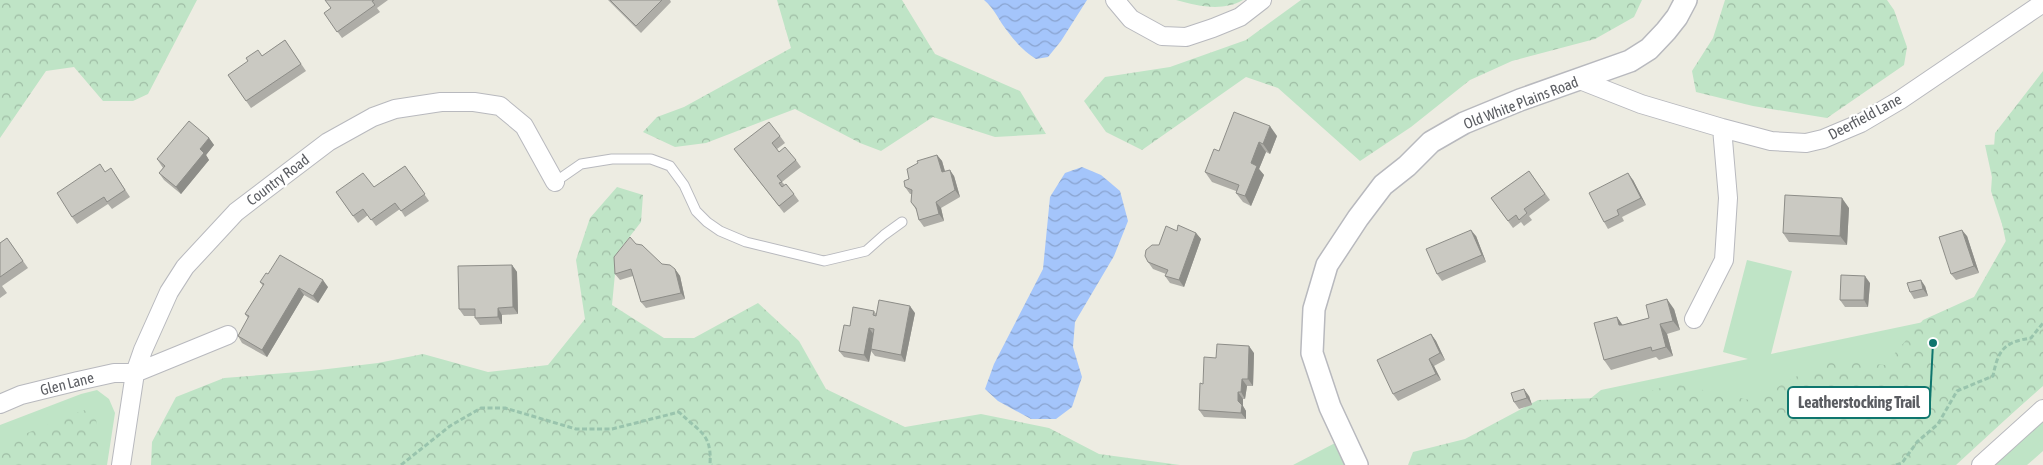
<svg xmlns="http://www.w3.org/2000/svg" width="2043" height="465" font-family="'Asap Condensed',sans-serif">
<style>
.green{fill:#bfe4c6}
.forest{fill:url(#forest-crowns)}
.water{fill:url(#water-waves)}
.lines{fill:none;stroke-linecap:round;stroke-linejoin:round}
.service-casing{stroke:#b8b9be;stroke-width:11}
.minor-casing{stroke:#b8b9be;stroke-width:20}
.tertiary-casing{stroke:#b8b9be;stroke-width:24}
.path{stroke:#99c4ad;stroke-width:3;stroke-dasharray:5 2.5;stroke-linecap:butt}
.service{stroke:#fff;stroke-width:9}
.minor{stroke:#fff;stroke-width:18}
.tertiary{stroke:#fff;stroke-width:21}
.wall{fill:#aeada7}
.shaded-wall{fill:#8d8d88}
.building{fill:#cac9c2;stroke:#8d8d88}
.labels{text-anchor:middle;stroke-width:4.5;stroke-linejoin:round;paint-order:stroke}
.street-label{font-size:15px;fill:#5b5d62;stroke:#fff}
.leader{fill:none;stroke:#0f766e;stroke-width:2}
.callout-dot{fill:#0f766e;stroke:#fff;stroke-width:2}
.callout{fill:#fff;stroke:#0f766e;stroke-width:2}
.callout-label{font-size:16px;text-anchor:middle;font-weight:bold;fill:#5b5d62}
</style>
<defs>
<pattern id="forest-crowns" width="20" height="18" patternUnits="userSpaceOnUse" patternTransform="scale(1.25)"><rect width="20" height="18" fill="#bfe4c6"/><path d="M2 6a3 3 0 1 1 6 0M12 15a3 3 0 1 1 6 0" fill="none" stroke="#9ebca4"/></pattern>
<pattern id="water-waves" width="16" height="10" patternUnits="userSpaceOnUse" patternTransform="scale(1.25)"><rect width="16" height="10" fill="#a4c5fb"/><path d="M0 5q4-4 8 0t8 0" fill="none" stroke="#89a3cf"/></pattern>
</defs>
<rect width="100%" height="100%" fill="#edece2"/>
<path class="green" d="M2043 142V385L1956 465H1424L1564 420 1601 390 1748 359 1723 352 1747 260 1792 271 1771 354 2019 302 1985 145Z
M97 390 109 399 115 413 107 465H0V425L81 394Z
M2043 419V451L2027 465H1995Z
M1337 442 1347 465H1293Z"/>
<path class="forest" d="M0 0H197L148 94 133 101H103L74 67 46 71 0 138Z
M777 0H902L935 54 1020 91 1046 134 995 137 933 117 881 151 860 143 795 109 706 143 675 147 643 132 657 117 684 107 791 48Z
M1176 0H1243C1222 12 1198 6 1176 0Z
M1301 0H1642L1634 17 1595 39 1512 61 1470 80 1411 127 1360 161 1278 88 1246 77 1142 150 1106 132 1084 101 1105 77 1170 67 1246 40Z
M1725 0H1887L1894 10 1907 47 1904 65 1827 118 1753 106 1696 92 1692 71 1713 38Z
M2043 71V386L1953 465H1408L1413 452 1465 439 1538 400 1628 397 1675 384 1754 401 1793 378 1834 360 1885 365 1923 320 1974 297 2007 239 1991 191 1995 133Z
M617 187 643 195 641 222 617 253 612 305 664 338H694L758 303 799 341 826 389 905 427 981 414 1049 428 1099 454 1180 465H151L152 442 176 397 224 378 311 371 378 363 423 354 488 372 548 365 585 319 576 260 590 218Z
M84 410 96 420 102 447 100 465H0V444Z"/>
<path class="water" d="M984 0H1087L1061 41 1048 57 1036 59C1025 52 1016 43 1008 32 999 21 995 9 984 0Z
M1082 167 1101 175 1120 191 1128 221 1114 256 1075 322 1073 347 1082 377 1072 407 1056 419H1031L998 401 985 389 994 364 1043 269 1050 197 1065 173Z"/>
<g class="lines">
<defs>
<path id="service" d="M555 182 581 164 612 159H651L670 166 684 185 696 211 707 222 720 231 746 242 824 261 866 251 884 235 902 222"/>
<path id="minor" d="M1115 0 1131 19 1162 36 1186 37 1213 28 1240 17 1262 0
M1580 80 1641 104 1722 128 1771 141 1806 143 1823 139 1861 123 1900 100 2043 3
M1694 319 1724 260 1728 198 1722 128
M0 404 21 395 78 381 114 373H135L228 335
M121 465 135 373 143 350 169 292 185 267 236 212 328 142 373 117 395 109 441 102H474L500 106 524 126 555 182
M1981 465 2043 409"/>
<path id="tertiary" d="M1357 465 1330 407 1312 353 1314 309 1327 265 1358 218 1383 185 1407 166 1431 142 1464 123 1520 100 1630 61 1649 49 1666 31 1677 17 1686 0"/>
</defs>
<use href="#service" class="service-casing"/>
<use href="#minor" class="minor-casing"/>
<use href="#tertiary" class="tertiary-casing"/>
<path class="path" d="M401 465 450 426 481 408H505L576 429H612L679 412C699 432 712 433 710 464L712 465
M1896 465 1902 463 1917 442 1938 424 1957 391 1993 376C1998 350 2004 342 2031 338L2043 323"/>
<use href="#service" class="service"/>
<use href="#minor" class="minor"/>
<use href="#tertiary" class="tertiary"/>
</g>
<path class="wall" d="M325 0H388L377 8 380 12 342 38 324 13 331 8Z
M608 0H670L671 2 641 33Z
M285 40 306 71 251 108 228 75 262 56Z
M780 136 785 143 777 149 779 152 796 160 801 167 782 182 794 194 799 201 784 213 734 149Z
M1277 136 1270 154 1266 152 1259 169 1264 175 1251 206 1243 202 1236 193V191L1212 182 1205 172 1219 151Z
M209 138 214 145 206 155 209 160 181 194 164 180 159 173 163 168 157 159Z
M937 155 942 161 945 171 954 176 960 197 941 208 944 221 924 227 919 220 917 211 911 202 912 194H910L905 187 909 179Z
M405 166 429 201 405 217 400 209 376 226 368 215 358 223 336 192 374 187Z
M111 168 130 197 112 209 108 204 77 224 72 217Z
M1529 171 1550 200 1529 216 1532 220 1524 226 1521 222 1513 228 1491 198Z
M1633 180 1646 205 1622 217 1624 221 1608 229 1604 222Z
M1849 208 1847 245 1789 242 1783 233Z
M1177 231 1196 233 1201 239 1184 287 1170 283 1165 276 1166 274 1153 269 1148 262 1159 245Z
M1476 236 1486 262 1442 281 1437 274Z
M1967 236 1979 273 1956 280 1951 274Z
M7 238 28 268 2 286 7 293 0 298V243Z
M636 244 662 264 675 269 680 276 685 299 646 308 641 302 633 276 620 280 615 274Z
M512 265 517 272 518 314 502 315V324L480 325 475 318V316H464L459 309Z
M268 274 328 287 318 303 304 295 267 357 242 343 238 336 248 318 245 314 263 286 260 282Z
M1870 283 1868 307H1845L1840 300Z
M1925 286 1928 296 1914 299 1910 292Z
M1674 309 1680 330 1667 334 1673 356 1659 360 1656 357 1611 370 1604 360 1617 317 1622 325 1649 318Z
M874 311 877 315 915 313 905 362 875 356 871 351 869 362 844 357 839 351 850 326Z
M1431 334 1436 341 1445 360 1434 366 1441 380 1398 401 1393 394Z
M1254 353 1253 386H1247L1245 399H1243V406L1246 411V419L1204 417 1199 410 1203 384 1216 358Z
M1529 396 1532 405 1519 409 1514 402Z"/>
<path class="shaded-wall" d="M1270 126 1277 136 1270 154 1263 144Z
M209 138 214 145 206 155 209 160 181 194 176 187 200 149Z
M1259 142 1266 152 1259 169 1264 175 1251 206 1245 196 1251 163Z
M937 155 942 161 947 179 942 172Z
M950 170 954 176 960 197 955 190Z
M1628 173 1633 180 1646 205 1641 198Z
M1842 198 1849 208 1847 245 1840 236Z
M936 202 941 208 944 221 939 214Z
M1471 230 1476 236 1486 262 1482 255Z
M1962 230 1967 236 1979 273 1974 266Z
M1196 233 1201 239 1184 287 1179 280Z
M512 265 517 272 518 314 513 307Z
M675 269 680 276 685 299 681 293Z
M1865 276 1870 283 1868 307 1864 300Z
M323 280 328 287 318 303 313 296Z
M1921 280 1925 286 1928 296 1923 289Z
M299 288 304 295 267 357 262 350Z
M1667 299 1674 309 1680 330 1673 321Z
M910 306 915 313 905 362 901 355Z
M498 308 502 315V324L498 317Z
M1617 317 1624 327 1619 325Z
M1660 324 1667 334 1673 356 1666 347Z
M869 328 874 335 869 362 864 355Z
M1431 334 1436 341 1445 360 1440 353Z
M1249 346 1254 353 1253 386 1248 379Z
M1429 359 1434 366 1441 380 1436 374Z
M1242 379 1247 386 1245 399 1241 392Z
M1524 389 1529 396 1532 405 1527 398Z
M1238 392 1243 399V406L1246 411V419L1241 413 1238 401Z"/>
<path class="building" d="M325 0H374L372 1 375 5 337 32 324 13 331 8Z
M610 0H662L636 26Z
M285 40 301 64 246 101 228 75 248 61 246 58 258 50 262 56Z
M1234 112 1270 126 1263 144 1259 142 1251 163 1257 166 1245 196 1236 193 1239 185 1205 172 1214 149 1219 151Z
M189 121 209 138 200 149 204 153 176 187 159 173 165 166 157 159Z
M769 122 780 136 772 143 779 152 785 147 796 160 777 176 782 182 779 183 782 187 786 184 794 194 779 206 734 149Z
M937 155 942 172 950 170 955 190 936 202 939 214 919 220 916 208 911 202 912 190 905 187 904 181 909 179 907 169 918 163 917 161Z
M100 164 105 172 111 168 125 190 107 202 104 197 72 217 57 193Z
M405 166 425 194 401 211 395 203 371 220 363 209 353 216 336 192 363 173 374 187Z
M1529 171 1545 194 1524 209 1527 213 1519 220 1516 215 1508 221 1491 198Z
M1628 173 1641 198 1617 210 1619 215 1604 222 1589 193Z
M1785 195 1842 198 1840 236 1783 233Z
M1178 225 1196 233 1179 280 1165 276 1168 270 1148 262 1145 256 1146 250 1152 245H1159L1166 226 1177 231Z
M1471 230 1482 255 1437 274 1426 249Z
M1962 230 1974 266 1951 274 1939 237Z
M630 237 636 244 642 245 662 264 670 265 675 269 681 293 641 302 631 269 615 274 614 257Z
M7 238 23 261 0 277V243Z
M280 255 323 280 313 296 299 288 262 350 238 336 249 316 245 314 264 284 260 282 266 273 268 274Z
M512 265 513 307 498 308V317L475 318V309H459L458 266Z
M1841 275 1865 276 1864 300H1840Z
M1921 280 1923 289 1910 292 1907 283Z
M1667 299 1673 321 1660 324 1666 347 1652 351 1651 347 1604 360 1594 323 1617 317 1619 325H1623L1649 318 1646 305Z
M879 300 910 306 901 355 871 349 874 329 869 328 864 355 839 351 844 325 850 326 853 307 874 311 873 315 876 316Z
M1431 334 1440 353 1429 359 1436 374 1393 394 1377 360Z
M1217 344 1249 346 1248 379H1242L1241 392H1238V401L1242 405 1241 413 1199 410 1200 383 1203 384 1204 357 1216 358Z
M1524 389 1527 398 1514 402 1511 393Z"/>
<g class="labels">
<g class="street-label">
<text transform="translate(1521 103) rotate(-21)" y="5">Old White Plains Road</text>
<text transform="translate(1865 117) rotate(-28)" y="5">Deerfield Lane</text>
<text transform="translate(278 180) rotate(-37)" y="5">Country Road</text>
<text transform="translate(67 384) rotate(-14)" y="5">Glen Lane</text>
</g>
</g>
<path class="leader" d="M1933 343L1930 402"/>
<circle class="callout-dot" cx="1933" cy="343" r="5"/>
<rect class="callout" x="1788" y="387" width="142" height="31" rx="5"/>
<g class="callout-label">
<text x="1859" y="408">Leatherstocking Trail</text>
</g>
</svg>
